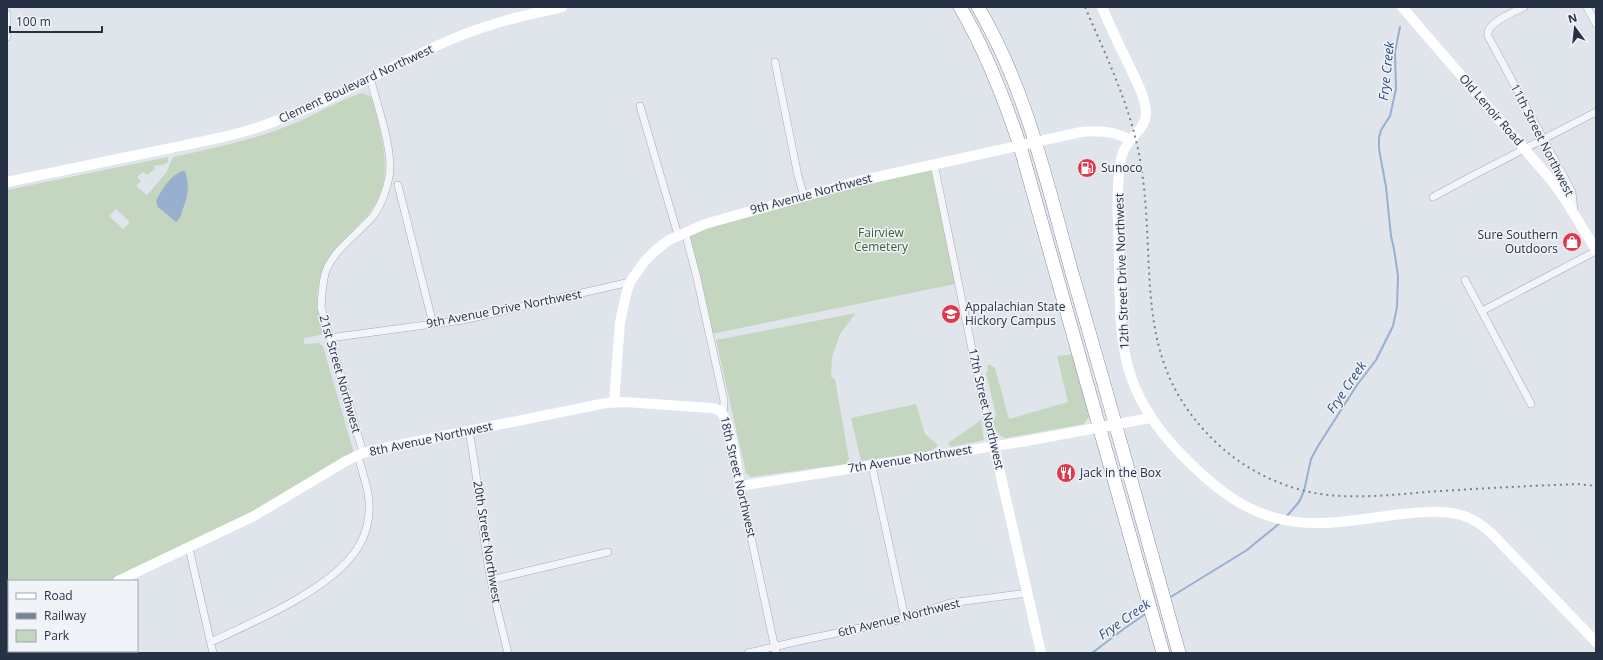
<svg xmlns="http://www.w3.org/2000/svg" width="1603" height="660" font-family="'Open Sans',sans-serif">
<style>
.green{fill:#c5d6c0;fill-rule:evenodd}
.water{fill:#97b0cf}
.lines{fill:none;stroke-linecap:round;stroke-linejoin:round}
.stream{stroke:#97b0cf;stroke-width:2}
.street-casing{stroke:#a5abb6;stroke-width:8}
.highway-casing{stroke:#8690a3;stroke-width:14}
.street{stroke:#f4f5f8;stroke-width:7}
.secondary{stroke:#fff;stroke-width:10}
.highway{stroke:#fff;stroke-width:13}
.rail{stroke:#788296;stroke-width:2;stroke-dasharray:2 4;stroke-linecap:butt}
.labels{text-anchor:middle;stroke-width:3;stroke-linejoin:round;paint-order:stroke}
.street-label{font-size:12px;fill:#273144;stroke:#f0f3f8}
.poi-label{font-size:12px;fill:#273144;stroke:#f0f3f8;text-anchor:start}
.park-label{font-size:12px;fill:#3a6132;stroke:#f0f3f8}
.water-label{font-size:13px;font-style:italic;fill:#2c4e7d;stroke:#f0f3f8}
</style>
<rect width="100%" height="100%" fill="#e0e4eb"/>
<path class="green" d="M362 93 370 96 373 101C383 143 398 186 362 221 346 237 331 249 322 271 317 285 316 301 319 316 320 322 322 328 322 334L320 335 304 338V344L319 343 323 346 353 450V452L274 500 189 545 110 581H9V627L7 628V190L168 157V161L166 164 154 166 155 169 147 175 143 172 137 177 141 181 136 186 147 195 166 173 173 157C214 148 255 140 295 123 317 114 339 100 362 93ZM116 209 130 222 123 229 109 216Z
M931 169 955 284 711 334 688 233 791 202Z
M856 313 840 334 832 357 831 377 835 379 849 459 846 464 751 477 746 473 716 340Z
M1074 354 1090 415 1084 424 1006 438C996 436 995 428 993 420L996 415 986 373 988 371 987 365H990L995 368 1009 419 1068 402 1057 356Z
M916 404 925 434 938 445 932 451 861 461 851 418Z
M981 420 984 440 951 447 948 443Z"/>
<path class="water" d="M182 171H185C190 186 188 197 182 211 181 216 180 219 176 222L158 207 156 201C162 189 170 176 182 171Z"/>
<g class="lines">
<path class="stream" d="M1286 517 1299 502 1304 491 1311 459 1318 446 1357 385 1376 360 1393 326 1397 307 1398 276 1394 249 1391 236 1386 187 1379 149V138L1381 130 1390 116 1396 89 1395 52 1400 27
M1169 598 1247 550 1280 523
M1092 653 1125 628 1147 613"/>
<defs>
<path id="street" d="M1524 7C1514 12 1485 23 1488 36L1572 192 1574 211
M1587 7 1596 24
M7 14V37
M775 62 798 176 804 196
M640 106 678 235
M934 164 975 364 994 446
M398 185 433 324
M1433 197 1472 176 1596 112
M685 232 697 278 724 401 723 414
M1465 280 1531 404
M1482 311 1596 251
M329 338 463 320 630 282
M469 431C478 477 481 524 489 570 494 598 501 625 508 653
M363 453 321 307C322 294 322 279 327 268 338 246 358 234 373 216 381 206 387 188 389 177 394 152 377 104 370 78
M872 466 905 618
M740 486 776 653
M189 548 213 653
M491 580 608 552
M211 642C253 622 322 593 351 557 362 544 368 529 369 512 371 493 362 474 358 455
M748 653 799 641 898 620 950 603 1028 593"/>
<path id="highway" d="M960 7C986 51 1004 98 1020 146L1163 653
M978 7C1026 88 1047 183 1072 273 1109 399 1144 526 1179 653"/>
</defs>
<use href="#street" class="street-casing"/>
<use href="#highway" class="highway-casing"/>
<use href="#street" class="street"/>
<path class="secondary" d="M1102 7C1110 26 1119 45 1128 63 1135 79 1146 97 1146 114 1146 126 1133 135 1127 145 1123 150 1121 158 1120 164 1116 194 1118 226 1119 256 1120 340 1118 389 1181 454 1209 483 1240 510 1280 519 1320 529 1363 518 1403 514 1422 512 1442 510 1461 515 1474 518 1485 527 1495 537L1596 642
M1402 7 1552 181 1566 201 1596 250
M7 182C58 171 110 161 161 150 199 142 237 136 273 122 337 99 394 63 457 37 491 23 526 15 562 7
M614 402 620 322 627 291 630 282 644 262 656 250 669 240 705 224 859 181 1081 132C1099 130 1115 131 1130 140
M994 446 1041 653
M118 581 254 516 346 461 363 453 384 448 606 403 625 402 710 408C715 408 720 410 723 415 731 425 737 470 740 486L1021 442 1150 418
M7 633 9 632"/>
<use href="#highway" class="highway"/>
<path class="rail" d="M1085 7C1107 58 1132 109 1141 165 1158 273 1129 364 1221 447 1248 471 1283 488 1320 494 1355 499 1391 495 1426 492 1468 489 1510 487 1553 485L1577 484 1596 486"/>
</g>
<defs>
<symbol id="fuel-disc" viewBox="-11 -11 22 22"><circle r="9.5" fill="#dd384c" stroke="#f0f3f8"/><path d="M-5.5-6h7V0h2V4h1.3V-2.5L3-4.5l.8-.8L6-3V5H2.5V1h-1V6h-7ZM-4.2-4.7v3.2H.2V-4.7Z" fill="#fff"/></symbol>
<symbol id="shop-disc" viewBox="-11 -11 22 22"><circle r="9.5" fill="#dd384c" stroke="#f0f3f8"/><path d="M-5-2.5h2.3a2.7 3.5 0 0 1 5.4 0H5L5.5 6h-11ZM-1.5-2.5h3a1.5 2.3 0 0 0-3 0Z" fill="#fff"/></symbol>
<symbol id="university-disc" viewBox="-11 -11 22 22"><circle r="9.5" fill="#dd384c" stroke="#f0f3f8"/><path d="M0-5L7-2L0 1L-7-2ZM-4 1L0 2.5L4 1V4Q0 6-4 4Z" fill="#fff"/></symbol>
<symbol id="restaurant-disc" viewBox="-11 -11 22 22"><circle r="9.5" fill="#dd384c" stroke="#f0f3f8"/><path d="M-5-6h1v4h1v-4h1v4h1v-4h1v5L-1.5 .5V6h-2V.5L-5-1ZM5-6V6H3V1.5H1.5Q1.5-4 5-6Z" fill="#fff"/></symbol>
</defs>
<g fill-rule="evenodd">
<use href="#fuel-disc" x="1076" y="157" width="22" height="22"/>
<use href="#shop-disc" x="1561" y="231" width="22" height="22"/>
<use href="#university-disc" x="940" y="303" width="22" height="22"/>
<use href="#restaurant-disc" x="1055" y="462" width="22" height="22"/>
</g>
<g class="labels">
<g class="street-label">
<text transform="translate(356 84) rotate(-25)" y="4">Clement Boulevard Northwest</text>
<text transform="translate(1491 110) rotate(49)" y="4">Old Lenoir Road</text>
<text transform="translate(1542 140) rotate(63)" y="4">11th Street Northwest</text>
<text transform="translate(811 194) rotate(-15)" y="4">9th Avenue Northwest</text>
<text transform="translate(1122 271) rotate(-92)" y="4">12th Street Drive Northwest</text>
<text transform="translate(504 309) rotate(-11)" y="4">9th Avenue Drive Northwest</text>
<text transform="translate(340 374) rotate(74)" y="4">21st Street Northwest</text>
<text transform="translate(986 409) rotate(77)" y="4">17th Street Northwest</text>
<text transform="translate(431 439) rotate(-12)" y="4">8th Avenue Northwest</text>
<text transform="translate(910 459) rotate(-9)" y="4">7th Avenue Northwest</text>
<text transform="translate(738 477) rotate(77)" y="4">18th Street Northwest</text>
<text transform="translate(487 542) rotate(81)" y="4">20th Street Northwest</text>
<text transform="translate(899 618) rotate(-14)" y="4">6th Avenue Northwest</text>
</g>
<g class="poi-label">
<text x="1101" y="172">Sunoco</text>
<text x="1558" y="239" text-anchor="end">Sure Southern<tspan x="1558" dy="14">Outdoors</tspan></text>
<text x="965" y="311">Appalachian State<tspan x="965" dy="14">Hickory Campus</tspan></text>
<text x="1080" y="477">Jack in the Box</text>
</g>
<g class="park-label">
<text x="881" y="237">Fairview<tspan x="881" dy="14">Cemetery</tspan></text>
</g>
<g class="water-label">
<text transform="translate(1386 71) rotate(-84)" y="5">Frye Creek</text>
<text transform="translate(1346 387) rotate(-56)" y="5">Frye Creek</text>
<text transform="translate(1124 619) rotate(-35)" y="5">Frye Creek</text>
</g>
</g>
<rect width="1603" height="660" fill="none" stroke="#273144" stroke-width="16"/>
<rect x="8" y="580" width="130" height="72" fill="#f0f3f8" stroke="#a0a5b0"/>
<rect x="16" y="593" width="20" height="6" fill="#ffffff" stroke="#a0a5b0"/>
<text x="44" y="600" font-size="12" fill="#273144">Road</text>
<rect x="16" y="613" width="20" height="6" fill="#788296" stroke="#a0a5b0"/>
<text x="44" y="620" font-size="12" fill="#273144">Railway</text>
<rect x="16" y="630" width="20" height="12" fill="#c5d6c0" stroke="#a0a5b0"/>
<text x="44" y="640" font-size="12" fill="#273144">Park</text>
<g transform="translate(1575 28) rotate(345)" stroke="#f0f3f8" stroke-width="3" paint-order="stroke">
<path d="M0-3L7 15L0 10L-7 15Z" fill="#273144"/>
<text y="-6" font-size="11" font-weight="bold" text-anchor="middle" fill="#273144">N</text>
</g>
<path d="M10 26v6h92v-6" fill="none" stroke="#273144" stroke-width="2"/>
<text x="16" y="26" font-size="12" fill="#273144" stroke="#f0f3f8" stroke-width="3" paint-order="stroke">100 m</text>
</svg>
